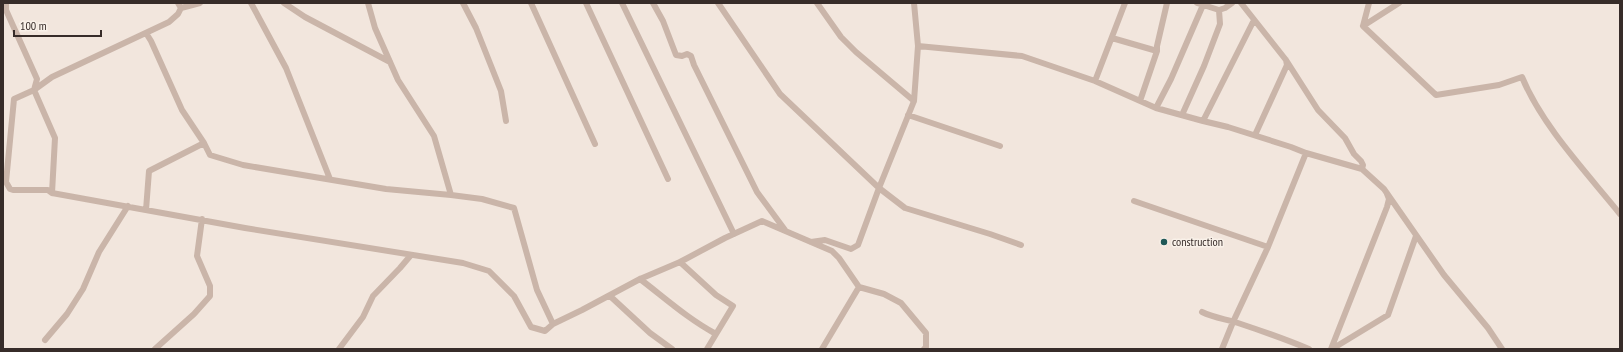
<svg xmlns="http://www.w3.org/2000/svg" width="1623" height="352" font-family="'PT Sans Narrow',sans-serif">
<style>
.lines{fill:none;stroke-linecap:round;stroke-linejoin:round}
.minor{stroke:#cab5a9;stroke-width:6}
.poi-dot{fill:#1f5857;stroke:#f9f1e9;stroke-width:1.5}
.labels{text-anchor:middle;stroke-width:3;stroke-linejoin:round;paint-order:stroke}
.poi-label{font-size:12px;fill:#372c29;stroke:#f9f1e9;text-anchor:start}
</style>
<rect width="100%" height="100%" fill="#f2e6dd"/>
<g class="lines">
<path class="minor" d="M6 3V10L37 79 34 90 55 138 52 193 245 228 463 263 489 271 514 296 531 327 545 331 553 324 582 310 640 279 680 262 725 238 762 221 832 251 839 258 859 287 884 294 901 303 926 333V347L924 349
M251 3 286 68 330 179
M284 3 305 17 390 62
M368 3 375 28 398 80 434 136 451 195
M463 3 476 28 501 91 506 121
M531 3 595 144
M586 3 668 179
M622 3 734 234
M653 3 663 21 676 55 682 56 687 54 691 56 694 65 757 192 785 230
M718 3 780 94 879 188 905 208 990 234 1021 245
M1197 3 1219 10
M1241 3 1286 60 1318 110 1345 138 1354 154 1361 161 1363 165 1362 169 1384 189 1444 275 1488 328 1502 349
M1399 3 1363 26 1436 95 1499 85 1522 77C1542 126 1587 173 1620 214
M181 8 200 3
M1363 26 1369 3
M146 33 151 41 182 110 204 143 210 155 243 165 386 189 451 195 482 199 514 208 537 290 553 324
M1112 38 1157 51
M918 46 1022 56 1095 81 1156 108 1203 121 1228 127 1291 147 1306 153 1362 169
M1095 81 1125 3
M914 101 918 46 914 3
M1140 101 1157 51V46L1167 3
M1156 108 1171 79 1203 5 1205 3
M908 115 1000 146
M1182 115 1204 66 1220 24 1219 10 1225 8 1232 3
M1203 121 1254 20
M1255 135 1287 65 1286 60
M3 181 6 182 14 99 34 90 52 77 169 22 178 14 181 8 178 3
M6 182 10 189 13 190H48L52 193
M1134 201 1268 247
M146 210 149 171 204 143
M811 242 825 240 851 249 858 245 879 188 914 101 856 52 841 37 817 3
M680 262 716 295 733 306 707 349
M640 279C665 298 688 319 716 334
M610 296 650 333 672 349
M1202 312C1214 318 1226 319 1238 323 1262 331 1285 339 1309 349
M45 340 67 314 83 289 99 252 128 206
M155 349 194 314 210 296V286L197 256 202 219
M339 349 363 317 373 296 400 268 411 255
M822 349 859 287
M1222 349 1233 322 1268 247 1306 153
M1331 349 1387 207 1389 199 1387 194
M1332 349 1388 315 1416 236"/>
</g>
<circle class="poi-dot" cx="1164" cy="242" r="4"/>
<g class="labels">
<g class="poi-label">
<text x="1172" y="246">construction</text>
</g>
</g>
<rect width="1623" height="352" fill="none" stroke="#372c29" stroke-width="8"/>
<path d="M14 30v6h87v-6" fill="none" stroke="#372c29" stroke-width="2"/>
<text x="20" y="30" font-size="12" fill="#372c29" stroke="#f9f1e9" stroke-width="3" paint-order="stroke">100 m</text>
</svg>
